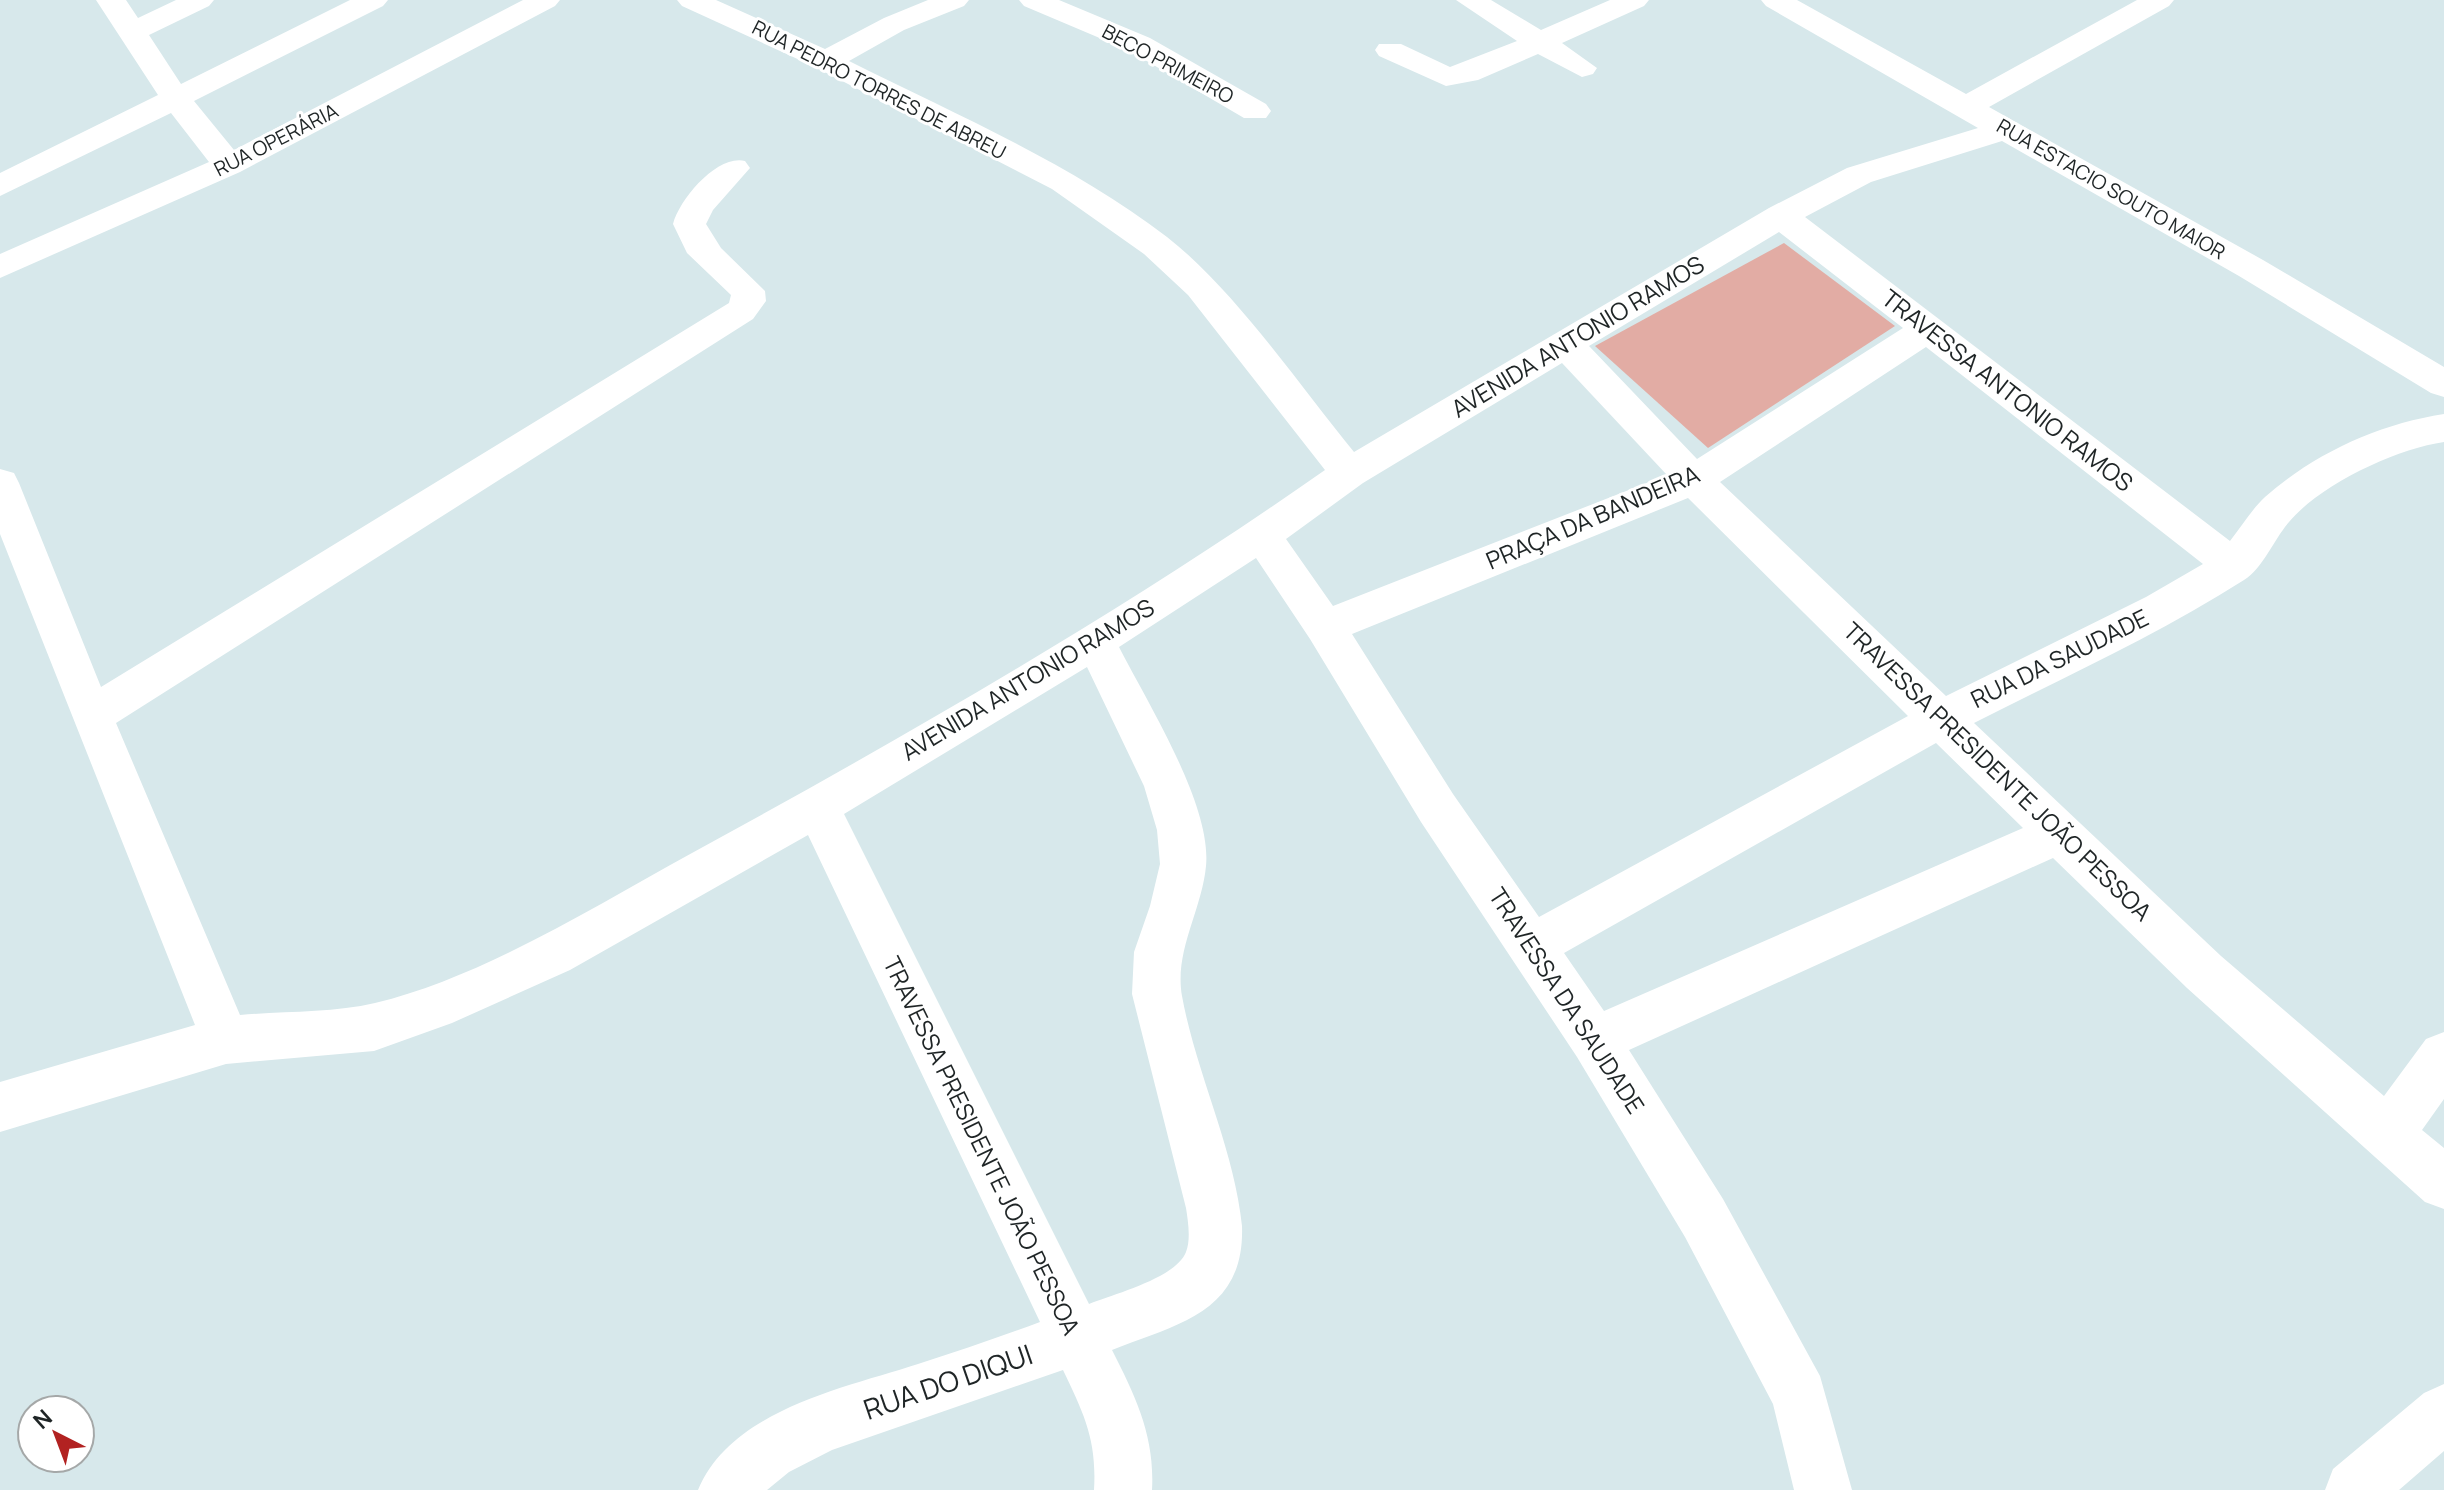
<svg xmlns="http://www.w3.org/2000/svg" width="2444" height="1490" font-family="Manrope,sans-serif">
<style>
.green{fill:#e2aca4}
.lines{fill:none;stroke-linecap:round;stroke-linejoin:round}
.minor{fill:#fff;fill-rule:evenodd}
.labels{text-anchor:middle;stroke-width:6;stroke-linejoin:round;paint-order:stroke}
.far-street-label{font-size:20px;fill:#1f2526;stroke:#fff}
.street-label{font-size:24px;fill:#1f2526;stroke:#fff}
.near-street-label{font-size:28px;fill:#1f2526;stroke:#fff}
</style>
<rect width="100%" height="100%" fill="#d7e8eb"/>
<path class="green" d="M1784 243 1895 326 1708 448 1595 346Z"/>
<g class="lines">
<path class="minor" d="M96 0H126L138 18 176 0H214L209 6 149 35 181 84 350 0H388L383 6 194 101 234 150 523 0H560L555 6 240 172 0 278V254L209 162 171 113 0 196V173L158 95Z
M677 0H716L825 49 884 18 928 0H969L964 6 904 30 849 61C957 115 1070 163 1167 237 1234 289 1299 385 1354 452L1769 208 1847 168 1978 128 1766 6 1761 0H1797L1966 94 2137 0H2174L2169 6 1989 107 2263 260 2444 367V397L2431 393 2239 276 2002 141 1871 182 1805 217 2230 541C2241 527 2252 509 2265 497 2315 453 2379 424 2444 414V442C2396 449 2321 484 2289 522 2274 539 2263 568 2244 580 2158 635 2064 677 1974 723L2221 956 2384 1096 2426 1039 2444 1032V1099L2422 1130 2444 1148V1209L2425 1202 2187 988 2053 858 1629 1050 1723 1199 1820 1376 1852 1490H1794L1773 1404 1685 1237 1577 1057 1421 822 1310 639 1256 558 1119 647C1147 702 1212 805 1206 866 1202 910 1174 951 1182 996 1196 1073 1234 1148 1242 1226 1245 1313 1177 1324 1112 1350 1136 1397 1155 1437 1152 1490H1094C1097 1440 1084 1414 1063 1370L832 1450 789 1472 767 1490H698C731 1410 844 1388 918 1364 959 1351 1000 1337 1040 1322L808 835 570 970 452 1023 374 1051 226 1064 0 1132V1082L195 1025 0 534V469L14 473 19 483 101 687 729 303 731 295 687 253 673 224C680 198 718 154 745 161L750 168 713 210 706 224 721 248 765 291 766 301 753 319 116 723 240 1015C284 1011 333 1013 375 1003 483 977 595 906 692 853 908 735 1124 611 1325 470L1188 295 1144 254 1052 189 815 67 682 6ZM1779 232 1903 328 1697 459 1589 346ZM1926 347 2203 564 2146 597 1946 696 1720 482ZM1562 363 1667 475 1333 606 1286 539 1363 483ZM1688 498 1908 716 1539 917 1453 794 1352 634ZM1087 667 1144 786 1157 830 1160 864 1150 906 1134 952 1132 994 1186 1208C1188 1221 1191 1239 1186 1252 1176 1278 1114 1294 1089 1304L844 814ZM1936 743 2023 828 1604 1011 1564 953Z
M1019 0H1059L1150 38 1266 104 1271 111 1266 118H1244L1128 50 1024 6Z
M1456 0H1491L1541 30 1610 0H1649L1644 6 1562 43 1597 68 1593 74 1582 77 1538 54 1478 80 1446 86 1379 56 1375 50 1379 44H1401L1450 67 1517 41Z
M2444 1384V1451L2399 1490H2325L2333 1469 2424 1393Z"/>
</g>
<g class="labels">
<g class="far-street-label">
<text transform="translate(1168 64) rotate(28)" y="7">BECO PRIMEIRO</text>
<text transform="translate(879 90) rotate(27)" y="7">RUA PEDRO TORRES DE ABREU</text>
<text transform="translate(276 140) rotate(-27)" y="7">RUA OPERÁRIA</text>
<text transform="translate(2111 189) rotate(30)" y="7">RUA ESTACIO SOUTO MAIOR</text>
</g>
<g class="street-label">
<text transform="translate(1578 337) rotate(-31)" y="8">AVENIDA ANTONIO RAMOS</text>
<text transform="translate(2007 391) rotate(38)" y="8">TRAVESSA ANTONIO RAMOS</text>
<text transform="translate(1593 518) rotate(-23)" y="8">PRAÇA DA BANDEIRA</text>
<text transform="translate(2060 659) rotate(-26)" y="8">RUA DA SAUDADE</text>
<text transform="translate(1028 680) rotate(-31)" y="8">AVENIDA ANTONIO RAMOS</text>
<text transform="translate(1997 772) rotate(44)" y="8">TRAVESSA PRESIDENTE JOÃO PESSOA</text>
<text transform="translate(1566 1001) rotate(57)" y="8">TRAVESSA DA SAUDADE</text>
<text transform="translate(981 1146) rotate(64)" y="8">TRAVESSA PRESIDENTE JOÃO PESSOA</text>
</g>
<g class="near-street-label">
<text transform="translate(948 1382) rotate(-19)" y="10">RUA DO DIQUI</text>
</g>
</g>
<g transform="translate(56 1434) rotate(318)"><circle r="38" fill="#ffffff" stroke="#a5a8a8" stroke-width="2"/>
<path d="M0-6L14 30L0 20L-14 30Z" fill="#b22221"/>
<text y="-12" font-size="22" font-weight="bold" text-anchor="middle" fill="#1f2526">N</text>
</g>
</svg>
